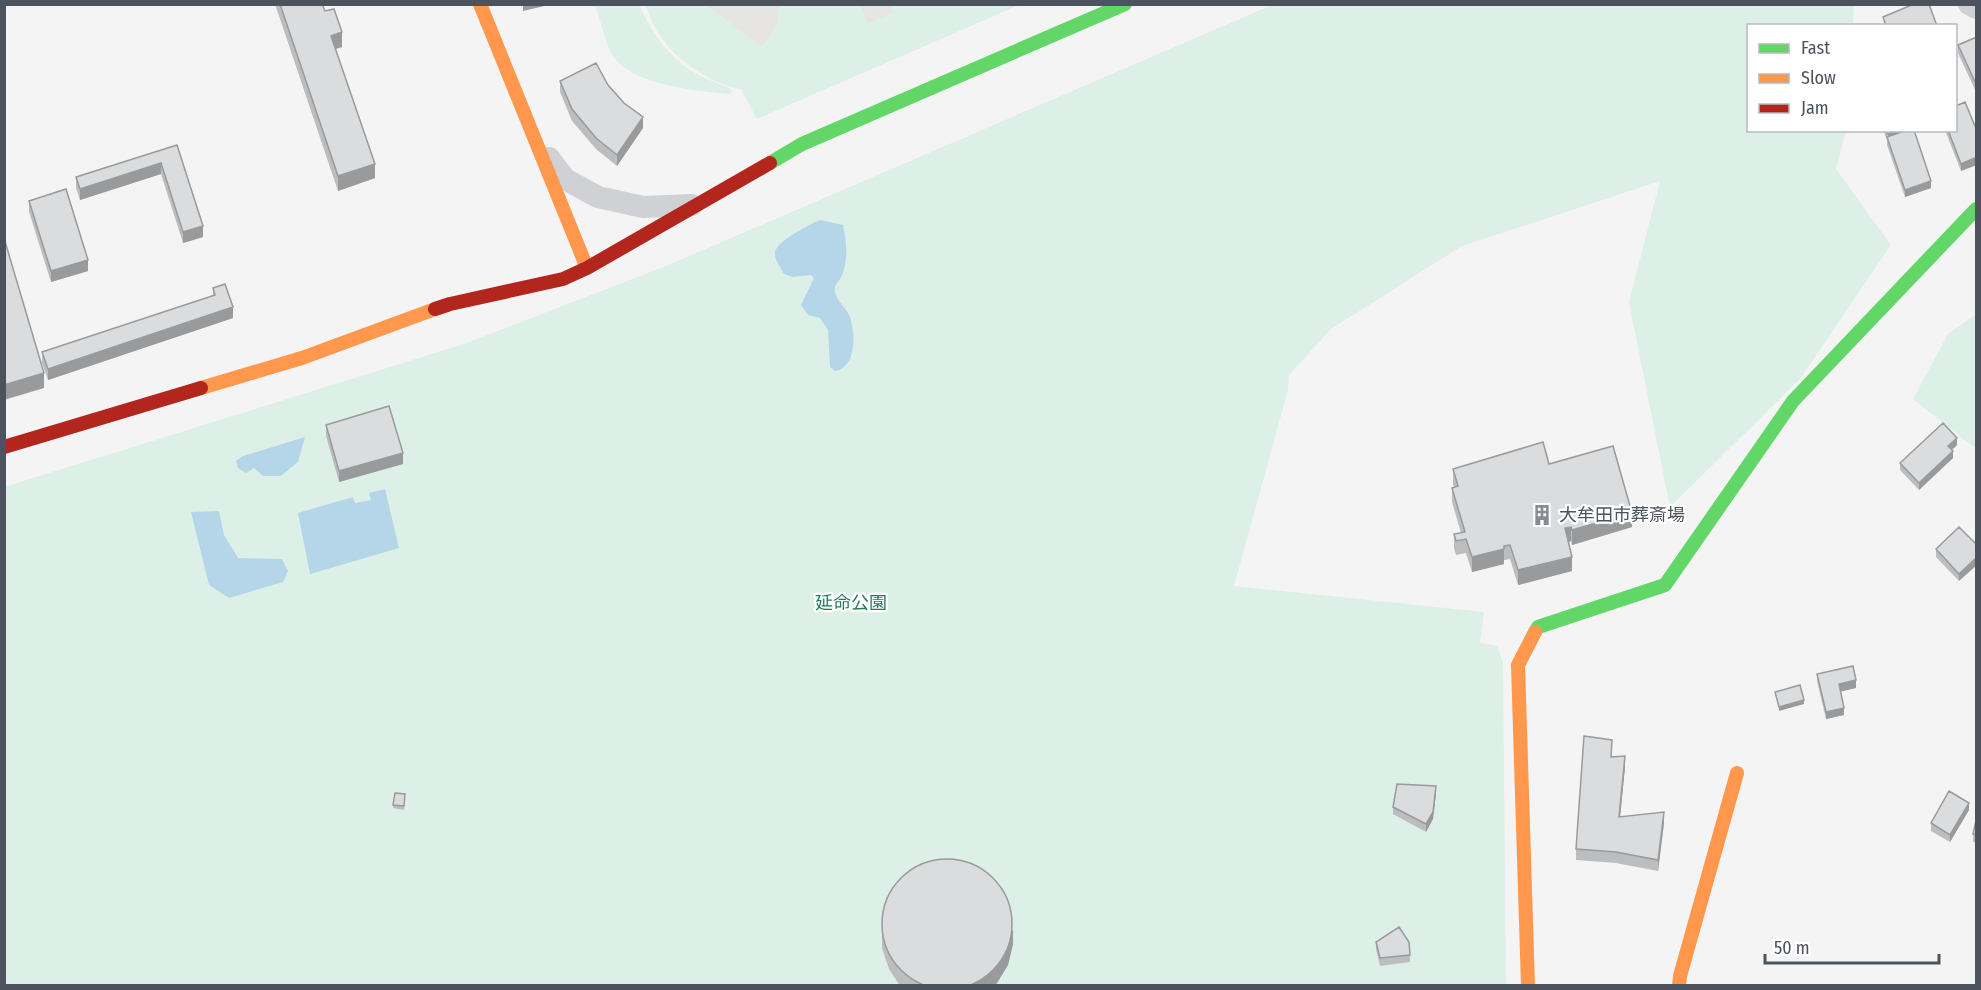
<svg xmlns="http://www.w3.org/2000/svg" width="1981" height="990" font-family="'Fira Sans Condensed','Noto Sans JP',sans-serif">
<style>
.green{fill:#dcf0e7}
.sand{fill:#e6e5e2}
.water{fill:#b5d5e9}
.lines{fill:none;stroke-linecap:round;stroke-linejoin:round}
.street{stroke:#cfd1d4;stroke-width:22}
.fast{stroke:#63d668;stroke-width:14}
.slow{stroke:#ff974d;stroke-width:14}
.jam{stroke:#b3261e;stroke-width:14}
.wall{fill:#bcbdbe}
.shaded-wall{fill:#999a9b}
.building{fill:#dbdcdd;stroke:#999a9b;stroke-width:1.5}
.labels{text-anchor:middle;stroke-width:4.5;stroke-linejoin:round;paint-order:stroke}
.poi-label{font-size:18px;fill:#4c535e;stroke:#fff;text-anchor:start}
.park-label{font-size:18px;fill:#237a5d;stroke:#fff}
</style>
<rect width="100%" height="100%" fill="#f4f4f4"/>
<path class="green" d="M595 5H640C647 27 671 59 692 71 704 79 718 83 731 89L732 91 730 94C698 91 634 86 614 57 606 47 600 17 595 5Z
M645 5H1019L757 119 741 89C710 84 672 58 657 31 652 22 649 13 645 5Z
M1272 5H1854L1853 25 1748 26V130L1846 131 1836 169 1891 245 1800 379 1670 507 1629 302 1660 181 1462 246 1331 329 1289 375 1288 390 1234 586 1484 612 1480 643 1497 646 1503 661 1506 985H5L4 487 464 344 666 266Z
M1976 314V449L1913 399 1948 334Z"/>
<path class="sand" d="M865 4 890 5 893 13 868 23 861 6Z
M706 5H779C779 21 774 35 761 46Z"/>
<path class="water" d="M820 220 843 225C846 242 849 258 842 275 841 279 836 283 835 287 833 298 845 306 849 315 856 331 857 368 835 371L830 367 828 330 820 318 808 315 801 305 814 278 811 275 793 277 784 274C781 268 774 260 775 252 777 241 809 225 820 220Z
M305 437 298 462 281 476H263L254 468 246 473 238 468 236 461 243 456Z
M385 489 399 548 310 574 298 513 353 497 355 503 371 500 369 493Z
M219 511 224 535 238 558 282 559 288 571 283 582 229 598 209 585 191 512Z"/>
<g class="lines">
<path class="street" d="M1969 4 1976 8
M549 158 565 179 598 197 643 207 692 205"/>
<path class="fast" d="M770 163 802 144 1125 4
M1535 632 1538 627 1665 585 1793 401 1976 209"/>
<path class="slow" d="M480 4 587 268
M201 388 302 358 435 309
M1528 986 1518 665 1535 632
M1679 986 1680 976 1737 773"/>
<path class="jam" d="M435 309 450 304 563 279 587 268 770 163
M4 447 201 388"/>
</g>
<path class="wall" d="M275 4H322L325 11 342 47 336 49 375 178 338 191Z
M1977 37V94L1958 53V45Z
M560 81 608 85 643 128 617 166 596 149 572 121 560 92Z
M1883 130H1914L1931 188 1905 197 1887 145V140Z
M1945 130 1977 131 1961 171Z
M177 145 203 237 183 243 161 174 80 200 76 188V177Z
M29 201 88 271 51 282 29 212Z
M213 288 233 318 48 380 42 363V352L213 296Z
M326 425 403 464 339 482 326 436Z
M1957 445 1952 450 1953 458 1919 490 1900 470V463Z
M1549 464 1632 527 1572 545 1571 541 1569 542 1572 571 1518 585 1510 559 1504 560V564L1472 572 1466 553 1456 555 1454 548V534L1461 533 1452 502V488L1454 487 1453 484V469Z
M1959 527V581L1936 557V549Z
M1817 674 1856 688 1840 691 1844 715 1826 719 1817 681Z
M1612 751V756L1625 767 1620 817 1664 823 1658 871 1616 863 1576 860V849Z
M1436 793 1433 819 1426 832 1393 814V807Z
M405 798 404 810 393 808V805Z
M1969 810 1950 842 1931 831V823Z
M1977 816V843L1973 842V834Z
M882 934 1013 944 1008 965 997 983 994 986H900L889 969 882 948Z
M1376 942 1410 955V962L1380 966 1376 949Z"/>
<path class="shaded-wall" d="M523 4H553L523 11Z
M342 32V47L331 50V36Z
M643 117V128L617 166V155Z
M1896 130H1909L1888 139V134Z
M1977 157V165L1961 171V164Z
M161 163V174L80 200V189Z
M375 164V178L338 191V176Z
M1931 181V188L1905 197V190Z
M203 226V237L183 243V232Z
M88 260V271L51 282V271Z
M233 307V318L48 380V369Z
M44 373V388L4 400V385Z
M1957 438V445L1948 453V446Z
M1953 451V458L1919 490V483Z
M403 453V464L339 482V471Z
M1632 513V527L1572 545V530Z
M1571 527V541L1565 543V528Z
M1504 549V564L1472 572V557Z
M1572 557V571L1518 585V570Z
M1977 557V565L1959 581V574Z
M1856 680V688L1839 692V684Z
M1804 700V704L1779 711V707Z
M1844 708V715L1826 719V712Z
M1625 756V767L1619 828V817Z
M1436 786V793L1433 819 1426 832V824Z
M1969 803V810L1950 842V835Z
M1664 812V823L1658 871V860Z
M1013 930V944L1008 965 997 983 994 986H972Z"/>
<path class="building" d="M280 4H322L325 11 334 9 342 32 331 36 375 164 338 176Z
M1914 4H1929L1937 26H1886L1883 17Z
M1977 37V86L1958 45Z
M596 63 608 85 624 103 643 117 617 155 596 138 572 109 560 81Z
M1965 102 1977 131V157L1961 164 1948 130H1956V106Z
M1886 130H1896L1888 134Z
M1907 130H1914L1931 181 1905 190 1887 137Z
M177 145 203 226 183 232 161 163 80 189 76 177Z
M66 189 88 260 51 271 29 201Z
M4 238 44 373 4 385Z
M225 284 233 307 48 369 42 352 215 295 213 288Z
M389 406 403 453 339 471 326 425Z
M1943 423 1957 438 1948 446 1953 451 1919 483 1900 463Z
M1543 442 1549 464 1613 446 1632 513 1572 530 1571 527 1565 528 1572 557 1518 570 1510 545 1504 546V549L1472 557 1466 539 1456 541 1454 534 1465 532 1452 488 1458 486 1453 469Z
M1959 527 1977 545V557L1959 574 1936 549Z
M1853 666 1856 680 1839 684 1844 708 1826 712 1817 674Z
M1800 685 1804 700 1779 707 1775 692Z
M1584 736 1612 740 1611 757 1625 756 1619 817 1664 812 1658 860 1616 852 1576 849Z
M1397 784 1436 786 1433 812 1426 824 1393 807Z
M1949 791 1969 803 1950 835 1931 823Z
M395 793 405 794 404 806 393 805Z
M1977 816V835L1973 834Z
M882 924a65 65 0 1 1 130 0a65 65 0 1 1-130 0Z
M1399 927 1409 942 1410 955 1380 958 1376 942Z"/>
<defs>
<symbol id="building-bare" viewBox="-9 -9 18 18"><path d="M-4-6H4V6H1V3H-1V6H-4ZM-2.5-4.3h1.7v1.8h-1.7ZM.8-4.3h1.7v1.8H.8ZM-2.5-1h1.7V.8h-1.7ZM.8-1h1.7V.8H.8Z" fill="#878b92" stroke="#fff" stroke-width="2.5" paint-order="stroke"/></symbol>
</defs>
<g fill-rule="evenodd">
<use href="#building-bare" x="1527" y="500" width="30" height="30"/>
</g>
<g class="labels">
<g class="poi-label">
<text x="1559" y="521">大牟田市葬斎場</text>
</g>
<g class="park-label">
<text x="851" y="609">延命公園</text>
</g>
</g>
<rect width="1981" height="990" fill="none" stroke="#4c535e" stroke-width="12"/>
<rect x="1747" y="24" width="210" height="108" fill="#ffffff" stroke="#b7babf" stroke-width="1.5"/>
<rect x="1759" y="44" width="30" height="9" fill="#63d668" stroke="#b7babf" stroke-width="1.5"/>
<text x="1801" y="54" font-size="18" fill="#4c535e">Fast</text>
<rect x="1759" y="74" width="30" height="9" fill="#ff974d" stroke="#b7babf" stroke-width="1.5"/>
<text x="1801" y="84" font-size="18" fill="#4c535e">Slow</text>
<rect x="1759" y="104" width="30" height="9" fill="#b3261e" stroke="#b7babf" stroke-width="1.5"/>
<text x="1801" y="114" font-size="18" fill="#4c535e">Jam</text>
<path d="M1765 954v9h174v-9" fill="none" stroke="#4c535e" stroke-width="3"/>
<text x="1774" y="954" font-size="18" fill="#4c535e" stroke="#ffffff" stroke-width="4.5" paint-order="stroke">50 m</text>
</svg>
